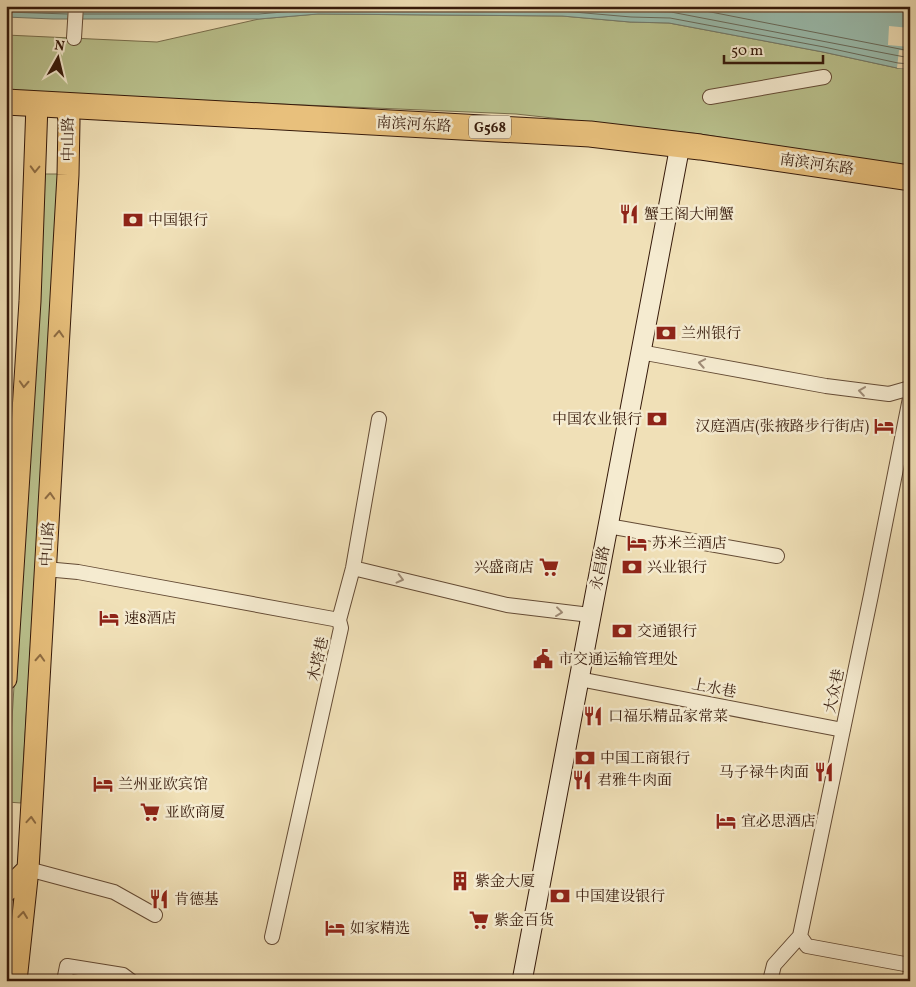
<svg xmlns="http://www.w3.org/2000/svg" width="916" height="987" font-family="Vollkorn,'Noto Serif SC',serif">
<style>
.green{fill:#bac28e;stroke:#786e4c}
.water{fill:#9abdaf;stroke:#727b6d}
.pier{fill:#f0e0b7}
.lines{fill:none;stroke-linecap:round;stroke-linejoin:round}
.shore{stroke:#686b5c;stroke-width:1}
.street-casing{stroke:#644b35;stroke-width:16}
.secondary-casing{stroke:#35190a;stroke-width:21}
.primary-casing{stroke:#35190a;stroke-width:23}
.highway-casing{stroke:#35190a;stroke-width:27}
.street{stroke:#f5ebd0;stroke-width:14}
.secondary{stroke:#f5ebd0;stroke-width:19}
.primary{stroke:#e8c07c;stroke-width:21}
.highway{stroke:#e8c07c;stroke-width:25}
.oneway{stroke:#8e6c43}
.oneway2{stroke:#9f8c77}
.labels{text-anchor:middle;stroke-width:5;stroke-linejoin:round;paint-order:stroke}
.shield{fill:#f5ebd0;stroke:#6f5845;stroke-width:1}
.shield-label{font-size:14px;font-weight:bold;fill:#35190a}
.street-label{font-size:15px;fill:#35190a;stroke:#f5ebd0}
.poi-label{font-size:15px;fill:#35190a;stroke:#f5ebd0;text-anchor:start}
</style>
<rect width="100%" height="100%" fill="#f0e0b7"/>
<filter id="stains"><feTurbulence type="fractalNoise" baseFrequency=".004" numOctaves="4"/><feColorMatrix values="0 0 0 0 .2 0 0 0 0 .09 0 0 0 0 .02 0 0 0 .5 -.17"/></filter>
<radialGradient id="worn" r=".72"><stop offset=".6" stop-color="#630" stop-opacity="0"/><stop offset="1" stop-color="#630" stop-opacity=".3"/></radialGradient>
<path class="green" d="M317 14 562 16 630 22 669 23 823 52 897 68 910 69V167L700 134 516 114 186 100 6 91V35L157 42 259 19Z
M45 174H59L21 803 7 802Z"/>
<path class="water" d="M6 6H910V69L897 68 823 52 669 23 630 22 562 16 318 14 259 19H53L6 17Z"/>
<path class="pier" d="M889 26 910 28V47L888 45Z
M899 50 910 51V69L897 68Z"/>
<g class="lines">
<path class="shore" d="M583 6 631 11 671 12 910 58
M680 6 910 51
M84 8H258L284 6
M6 12 67 14
M84 14H259L318 9 562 11 631 17 670 18 824 47 898 63 910 64"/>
<defs>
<path id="street" d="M74 38 76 6
M710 97 824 77
M640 352 826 386 889 394 910 388
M608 526 777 556
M353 568 507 605 590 615
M45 569 78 572 339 620 341 628 272 937
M339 620 353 568 379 419
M579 679 843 730
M28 869 114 892 155 915
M800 936 807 946 910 965
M64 981 67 966 123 975 131 981
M770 981 774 965 800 936 871 595 910 398"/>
<path id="secondary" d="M522 981 678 156"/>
<path id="primary" d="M6 679 30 301 37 104
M6 891 28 869
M16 981 28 869 33 785 68 175 69 121 67 106"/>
<path id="highway" d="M6 102 590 134 700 147 910 178"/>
</defs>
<use href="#street" class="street-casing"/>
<use href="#secondary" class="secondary-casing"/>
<use href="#primary" class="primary-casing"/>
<use href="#highway" class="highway-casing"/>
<use href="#street" class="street"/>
<use href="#secondary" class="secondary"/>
<use href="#primary" class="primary"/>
<use href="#highway" class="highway"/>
</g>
<defs><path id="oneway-chevron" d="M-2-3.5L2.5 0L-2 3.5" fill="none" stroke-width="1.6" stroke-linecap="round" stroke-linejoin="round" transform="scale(1.25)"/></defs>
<g class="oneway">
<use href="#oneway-chevron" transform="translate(35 169) rotate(92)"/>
<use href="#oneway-chevron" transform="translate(59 334) rotate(-87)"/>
<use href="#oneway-chevron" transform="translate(24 384) rotate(93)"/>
<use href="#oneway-chevron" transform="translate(50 496) rotate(-87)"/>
<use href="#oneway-chevron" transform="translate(40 658) rotate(-87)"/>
<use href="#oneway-chevron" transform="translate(31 820) rotate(-86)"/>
<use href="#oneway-chevron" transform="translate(23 915) rotate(-84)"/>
</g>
<g class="oneway2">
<use href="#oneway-chevron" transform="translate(702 363) rotate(-170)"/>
<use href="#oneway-chevron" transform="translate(862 391) rotate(-172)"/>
<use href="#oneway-chevron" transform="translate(400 579) rotate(14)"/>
<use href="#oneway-chevron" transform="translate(559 612) rotate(7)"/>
</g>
<defs>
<symbol id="restaurant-bare" viewBox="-9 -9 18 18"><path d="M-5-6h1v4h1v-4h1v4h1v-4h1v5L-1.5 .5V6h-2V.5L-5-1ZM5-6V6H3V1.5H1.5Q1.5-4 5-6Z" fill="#8f2418" stroke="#f5ebd0" stroke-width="2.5" paint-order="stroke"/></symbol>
<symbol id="bank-bare" viewBox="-9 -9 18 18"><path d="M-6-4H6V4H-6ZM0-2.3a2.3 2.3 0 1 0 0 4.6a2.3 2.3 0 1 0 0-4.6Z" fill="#8f2418" stroke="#f5ebd0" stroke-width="2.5" paint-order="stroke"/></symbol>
<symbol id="hotel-bare" viewBox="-9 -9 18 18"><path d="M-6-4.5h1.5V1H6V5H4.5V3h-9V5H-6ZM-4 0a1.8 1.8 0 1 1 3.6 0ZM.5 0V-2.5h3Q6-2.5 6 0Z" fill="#8f2418" stroke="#f5ebd0" stroke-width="2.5" paint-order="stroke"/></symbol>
<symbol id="supermarket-bare" viewBox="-9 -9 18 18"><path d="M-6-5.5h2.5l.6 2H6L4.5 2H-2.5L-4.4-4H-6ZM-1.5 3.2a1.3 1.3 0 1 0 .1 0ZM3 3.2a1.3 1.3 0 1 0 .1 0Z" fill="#8f2418" stroke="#f5ebd0" stroke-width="2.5" paint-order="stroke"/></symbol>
<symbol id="civic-bare" viewBox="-9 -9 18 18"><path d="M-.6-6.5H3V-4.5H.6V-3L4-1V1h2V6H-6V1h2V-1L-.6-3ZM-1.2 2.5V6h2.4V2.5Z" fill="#8f2418" stroke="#f5ebd0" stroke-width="2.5" paint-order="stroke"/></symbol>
<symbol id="building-bare" viewBox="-9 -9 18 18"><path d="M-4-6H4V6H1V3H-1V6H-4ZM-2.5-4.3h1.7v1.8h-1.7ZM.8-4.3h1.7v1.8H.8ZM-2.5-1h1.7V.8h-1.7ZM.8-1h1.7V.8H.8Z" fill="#8f2418" stroke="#f5ebd0" stroke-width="2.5" paint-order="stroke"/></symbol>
</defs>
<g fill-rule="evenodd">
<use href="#restaurant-bare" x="615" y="200" width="28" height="28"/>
<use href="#bank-bare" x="119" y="206" width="28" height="28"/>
<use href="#bank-bare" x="652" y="319" width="28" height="28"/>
<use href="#bank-bare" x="643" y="405" width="28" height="28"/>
<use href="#hotel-bare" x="870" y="412" width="28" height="28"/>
<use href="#hotel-bare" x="623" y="529" width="28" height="28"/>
<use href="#supermarket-bare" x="535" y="553" width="28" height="28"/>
<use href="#bank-bare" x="618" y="553" width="28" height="28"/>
<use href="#hotel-bare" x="95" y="604" width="28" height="28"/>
<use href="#bank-bare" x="608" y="617" width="28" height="28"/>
<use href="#civic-bare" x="529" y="645" width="28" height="28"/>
<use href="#restaurant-bare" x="579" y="702" width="28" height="28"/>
<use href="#bank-bare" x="571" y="744" width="28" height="28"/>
<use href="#restaurant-bare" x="810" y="758" width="28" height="28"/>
<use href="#restaurant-bare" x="568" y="766" width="28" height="28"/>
<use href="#hotel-bare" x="89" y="770" width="28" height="28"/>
<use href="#supermarket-bare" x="136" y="798" width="28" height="28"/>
<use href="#hotel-bare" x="712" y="807" width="28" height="28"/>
<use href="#building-bare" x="446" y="867" width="28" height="28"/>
<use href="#bank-bare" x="546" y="882" width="28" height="28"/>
<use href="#restaurant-bare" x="145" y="885" width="28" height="28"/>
<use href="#supermarket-bare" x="465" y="906" width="28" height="28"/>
<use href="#hotel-bare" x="321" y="914" width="28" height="28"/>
</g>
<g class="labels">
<rect class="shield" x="469" y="115.5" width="42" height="23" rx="4"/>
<g class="shield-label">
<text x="490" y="132">G568</text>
</g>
<g class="street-label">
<text transform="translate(414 124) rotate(3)" y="5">南滨河东路</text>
<text transform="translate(68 139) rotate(-90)" y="5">中山路</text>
<text transform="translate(817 164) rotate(8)" y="5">南滨河东路</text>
<text transform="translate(47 544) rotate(-87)" y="5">中山路</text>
<text transform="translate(600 568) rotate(-79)" y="5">永昌路</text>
<text transform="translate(318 659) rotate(-77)" y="5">木塔巷</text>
<text transform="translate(714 688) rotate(11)" y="5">上水巷</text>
<text transform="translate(834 691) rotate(-78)" y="5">大众巷</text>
</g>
<g class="poi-label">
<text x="644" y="219">蟹王阁大闸蟹</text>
<text x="148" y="225">中国银行</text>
<text x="681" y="338">兰州银行</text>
<text x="642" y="424" text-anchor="end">中国农业银行</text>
<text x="869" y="431" text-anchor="end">汉庭酒店(张掖路步行街店)</text>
<text x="652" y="548">苏米兰酒店</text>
<text x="534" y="572" text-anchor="end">兴盛商店</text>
<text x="647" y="572">兴业银行</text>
<text x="124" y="623">速8酒店</text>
<text x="637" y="636">交通银行</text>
<text x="558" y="664">市交通运输管理处</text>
<text x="608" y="721">口福乐精品家常菜</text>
<text x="600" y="763">中国工商银行</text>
<text x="809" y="777" text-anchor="end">马子禄牛肉面</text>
<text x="597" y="785">君雅牛肉面</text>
<text x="118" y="789">兰州亚欧宾馆</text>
<text x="165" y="817">亚欧商厦</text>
<text x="741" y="826">宜必思酒店</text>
<text x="475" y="886">紫金大厦</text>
<text x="575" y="901">中国建设银行</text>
<text x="174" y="904">肯德基</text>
<text x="494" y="925">紫金百货</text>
<text x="350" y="933">如家精选</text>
</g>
</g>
<rect width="916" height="987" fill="none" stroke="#f0e0b7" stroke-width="25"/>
<rect x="8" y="8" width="901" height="972" fill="none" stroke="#35190a" stroke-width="2.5"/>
<rect x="12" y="12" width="891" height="962" fill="none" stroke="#35190a"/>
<g transform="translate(58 58) rotate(8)" stroke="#f5ebd0" stroke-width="4" paint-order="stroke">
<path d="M0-4L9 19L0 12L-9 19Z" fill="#35190a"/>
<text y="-8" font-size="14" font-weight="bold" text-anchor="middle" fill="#35190a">N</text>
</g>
<path d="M724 55v8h99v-8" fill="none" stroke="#35190a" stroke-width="2.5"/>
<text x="731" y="55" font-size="15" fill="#35190a" stroke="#f5ebd0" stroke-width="4" paint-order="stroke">50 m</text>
<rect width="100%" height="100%" filter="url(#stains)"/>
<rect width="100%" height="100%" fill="url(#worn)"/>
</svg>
